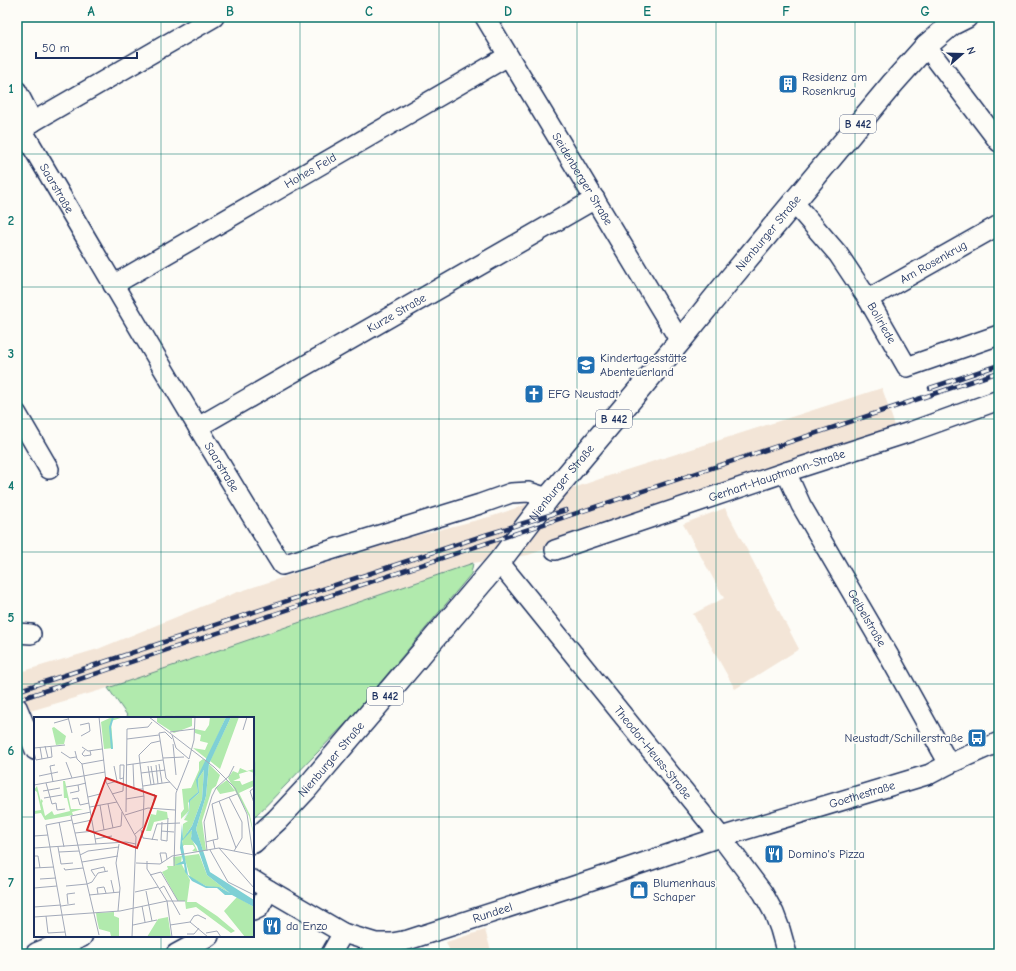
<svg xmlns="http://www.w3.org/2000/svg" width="1016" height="971" font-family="'Comic Neue',sans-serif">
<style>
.built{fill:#f3e5d7}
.green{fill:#b1eaad;stroke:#668c86}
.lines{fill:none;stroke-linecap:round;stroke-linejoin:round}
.minor-casing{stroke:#1b2f5e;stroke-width:22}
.major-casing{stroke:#1b2f5e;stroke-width:25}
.minor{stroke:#fdfcf7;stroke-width:19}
.major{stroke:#fdfcf7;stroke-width:22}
.rail-casing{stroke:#1b2f5e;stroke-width:4.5}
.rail{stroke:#fdfcf7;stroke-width:3;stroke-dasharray:9;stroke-linecap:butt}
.grid{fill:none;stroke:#0f766e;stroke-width:1;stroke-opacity:0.55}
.labels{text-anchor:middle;stroke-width:3.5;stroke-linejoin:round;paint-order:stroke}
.shield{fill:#fdfcf7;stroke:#5f6c8c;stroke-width:1}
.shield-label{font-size:11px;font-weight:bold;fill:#1b2f5e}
.poi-label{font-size:12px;fill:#1b2f5e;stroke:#fdfcf7;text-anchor:start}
.street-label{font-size:12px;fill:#1b2f5e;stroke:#fdfcf7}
.inset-river{fill:none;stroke:#7fd0d5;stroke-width:2}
.inset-road{fill:none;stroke:#a3aaba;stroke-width:1}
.view{fill:#d62828;fill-opacity:0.15;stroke:#d62828;stroke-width:2}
.inset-edge{fill:none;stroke:#1b2f5e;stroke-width:2}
.neatline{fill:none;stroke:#0f766e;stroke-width:1.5}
.grid-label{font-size:13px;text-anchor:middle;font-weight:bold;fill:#0f766e}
</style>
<rect width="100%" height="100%" fill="#fdfcf7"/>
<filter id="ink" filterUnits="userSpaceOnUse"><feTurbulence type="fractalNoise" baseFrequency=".025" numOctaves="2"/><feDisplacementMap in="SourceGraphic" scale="8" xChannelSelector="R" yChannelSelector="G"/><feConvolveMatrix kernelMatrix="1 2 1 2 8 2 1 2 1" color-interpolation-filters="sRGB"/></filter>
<g filter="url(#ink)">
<path class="built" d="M882 388 897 432 528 555 473 563 108 688 17 715V673L98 649 235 593 391 542 493 516 620 472Z
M725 508 799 649 735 689 693 614 724 598 683 524Z
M485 930 492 954H451L446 942Z"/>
<path class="green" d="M473 563 471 574 349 720 253 819V718H129L108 688Z"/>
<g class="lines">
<defs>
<g id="minor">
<path id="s1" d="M485 17 680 341"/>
<path d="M926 46 999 142"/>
<path d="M17 91 33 122"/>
<path id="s2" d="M21 128C108 274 192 421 282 565L480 504 511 493 529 492 548 498"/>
<path d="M17 131 214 17"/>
<path id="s3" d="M793 204 801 211 838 254 868 299 907 367 999 335"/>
<path id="s4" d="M113 285 508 56"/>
<path id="s5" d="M868 299 999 225"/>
<path d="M17 414 49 469"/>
<path id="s6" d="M198 427 595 199"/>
<path id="s7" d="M786 472 801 505 889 656 949 764"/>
<path id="s8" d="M555 550 786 472 910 432 999 400"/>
<path id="s9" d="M499 562 721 837 763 893 774 913 780 929 787 954"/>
<path d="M17 633 31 634"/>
<path d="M17 707 35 750"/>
<path id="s10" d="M253 880 269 890 343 933 376 943H392L408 940 568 888 711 840 930 774 949 764 999 742"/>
<path d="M253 911 259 908 269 890"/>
<path d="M176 954 209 936"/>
<path d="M331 954 343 933"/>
</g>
<g id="major">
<path id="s11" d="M253 842 277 820 306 789 499 562 548 498 680 341 730 279 893 83 926 46 952 24 966 17"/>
<path d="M37 954 81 936"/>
</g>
</defs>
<use href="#minor" class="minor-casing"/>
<use href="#major" class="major-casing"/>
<use href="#minor" class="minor"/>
<use href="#major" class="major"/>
<defs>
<path id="rail" d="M930 388 999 365
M17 691 485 535 566 510
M17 700 999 372"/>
</defs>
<use href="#rail" class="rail-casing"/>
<use href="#rail" class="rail"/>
</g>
</g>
<path class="grid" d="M161 17V718M300 17V954M439 17V954M577 17V954M716 17V954M855 17V954M17 154H999M17 287H999M17 419H999M17 552H999M17 684H999M17 817H35M253 817H999M161 936V954"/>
<defs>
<symbol id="building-square" viewBox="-11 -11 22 22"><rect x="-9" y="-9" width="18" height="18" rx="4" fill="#1f6fb2" stroke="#fdfcf7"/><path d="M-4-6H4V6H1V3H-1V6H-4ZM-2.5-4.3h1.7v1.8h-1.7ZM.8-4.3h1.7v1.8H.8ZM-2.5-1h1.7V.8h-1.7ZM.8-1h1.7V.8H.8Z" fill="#fff"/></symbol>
<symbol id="school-square" viewBox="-11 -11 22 22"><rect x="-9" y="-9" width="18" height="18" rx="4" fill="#1f6fb2" stroke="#fdfcf7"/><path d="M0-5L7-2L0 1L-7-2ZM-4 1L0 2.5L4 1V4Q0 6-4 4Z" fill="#fff"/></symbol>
<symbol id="church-square" viewBox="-11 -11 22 22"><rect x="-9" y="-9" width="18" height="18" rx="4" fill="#1f6fb2" stroke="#fdfcf7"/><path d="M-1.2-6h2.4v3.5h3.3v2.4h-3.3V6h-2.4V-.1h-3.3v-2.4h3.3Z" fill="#fff"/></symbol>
<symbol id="bus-square" viewBox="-11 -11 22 22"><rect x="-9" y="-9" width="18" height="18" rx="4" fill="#1f6fb2" stroke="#fdfcf7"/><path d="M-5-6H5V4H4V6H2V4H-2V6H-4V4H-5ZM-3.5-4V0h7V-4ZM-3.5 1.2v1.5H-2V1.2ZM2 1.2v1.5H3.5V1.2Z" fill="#fff"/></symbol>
<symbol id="restaurant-square" viewBox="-11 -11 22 22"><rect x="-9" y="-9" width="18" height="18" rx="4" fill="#1f6fb2" stroke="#fdfcf7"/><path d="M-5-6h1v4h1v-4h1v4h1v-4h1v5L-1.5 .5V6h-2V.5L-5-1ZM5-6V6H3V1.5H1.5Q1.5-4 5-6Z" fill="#fff"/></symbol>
<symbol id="shop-square" viewBox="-11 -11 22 22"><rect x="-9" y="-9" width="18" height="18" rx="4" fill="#1f6fb2" stroke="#fdfcf7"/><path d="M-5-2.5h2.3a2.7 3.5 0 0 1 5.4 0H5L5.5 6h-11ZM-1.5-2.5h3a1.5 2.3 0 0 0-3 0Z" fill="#fff"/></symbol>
</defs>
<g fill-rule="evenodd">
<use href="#building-square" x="777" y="73" width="22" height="22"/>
<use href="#school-square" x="575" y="354" width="22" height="22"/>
<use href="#church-square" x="523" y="383" width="22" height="22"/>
<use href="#bus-square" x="966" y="727" width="22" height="22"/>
<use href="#restaurant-square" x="763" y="843" width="22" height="22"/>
<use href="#shop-square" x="628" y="879" width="22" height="22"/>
<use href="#restaurant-square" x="261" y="915" width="22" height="22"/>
</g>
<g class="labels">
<g class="shield">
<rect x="840" y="115" width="36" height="18" rx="3"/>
<rect x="596" y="410" width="36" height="18" rx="3"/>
<rect x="367" y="687" width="36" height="18" rx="3"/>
</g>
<g class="shield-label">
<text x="858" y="128">B 442</text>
<text x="614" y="423">B 442</text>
<text x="385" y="700">B 442</text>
</g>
<g class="poi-label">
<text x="802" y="81">Residenz am<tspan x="802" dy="14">Rosenkrug</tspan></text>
<text x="600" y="362">Kindertagesstätte<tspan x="600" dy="14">Abenteuerland</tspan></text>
<text x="548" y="398">EFG Neustadt</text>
<text x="963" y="742" text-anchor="end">Neustadt/Schillerstraße</text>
<text x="788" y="858">Domino's Pizza</text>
<text x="653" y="887">Blumenhaus<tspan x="653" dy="14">Schaper</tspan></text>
<text x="286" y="930">da Enzo</text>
</g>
<g class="street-label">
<text dy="4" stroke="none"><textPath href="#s4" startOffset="228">Hohes Feld</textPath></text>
<text dy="4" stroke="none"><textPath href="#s1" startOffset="189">Seidenberger Straße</textPath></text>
<text dy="4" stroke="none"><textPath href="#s2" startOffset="70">Saarstraße</textPath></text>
<text dy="4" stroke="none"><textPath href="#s11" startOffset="798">Nienburger Straße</textPath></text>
<text dy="4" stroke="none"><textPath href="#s5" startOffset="75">Am Rosenkrug</textPath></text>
<text dy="4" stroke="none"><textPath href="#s6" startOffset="229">Kurze Straße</textPath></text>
<text dy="4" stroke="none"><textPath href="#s3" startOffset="149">Bollriede</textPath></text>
<text dy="4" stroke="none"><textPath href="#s2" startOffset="394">Saarstraße</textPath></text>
<text dy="4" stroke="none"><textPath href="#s8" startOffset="234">Gerhart-Hauptmann-Straße</textPath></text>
<text dy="4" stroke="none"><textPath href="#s11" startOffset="474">Nienburger Straße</textPath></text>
<text dy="4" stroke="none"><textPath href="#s7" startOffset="167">Geibelstraße</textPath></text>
<text dy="4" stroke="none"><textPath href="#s9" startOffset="245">Theodor-Heuss-Straße</textPath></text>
<text dy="4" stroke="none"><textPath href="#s11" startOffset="114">Nienburger Straße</textPath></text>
<text dy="4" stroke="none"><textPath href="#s10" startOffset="648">Goethestraße</textPath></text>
<text dy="4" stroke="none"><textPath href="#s10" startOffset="260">Rundeel</textPath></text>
</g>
</g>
<g transform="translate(34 717)">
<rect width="220" height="220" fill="#fdfcf7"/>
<path d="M78 0H90L77 4 79 31 70 32 67 5ZM123 0H158V9L140 16 123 5ZM176 0H192L173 42 159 31 171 33 174 26 166 24 167 18 161 16V12L171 14 175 8ZM197 0H205L186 52 176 44ZM20 10 32 19 30 27 22 28 18 11ZM169 42 172 44 163 64 164 75 154 86 155 94 147 102V96L150 92 148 72 157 71 165 53V45ZM175 47 186 58 182 69 178 72 168 104 172 133 169 134 162 112 172 79ZM206 51 213 54 220 52V56L215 54 205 57 206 61 199 64H206L208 68 220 63V69L205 76 216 98 220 119 215 99 194 61 199 54 204 56ZM170 53 168 82 158 109 153 116 159 113 157 120 164 135 158 134 161 131 159 128H150L148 131 149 107 154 104 150 103 155 95 156 84 165 76 164 62ZM193 63 201 74 186 77 182 71ZM29 64H31L37 92H49L38 95 39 98 11 103 7 96 0 97V94L7 93 3 75 0 73 3 69 7 85V82L9 84 8 86 11 99 18 94 20 98 36 94 33 81H30ZM123 93 133 95 134 102 120 105 117 114H112L117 97 122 98ZM165 137 173 158 196 176 187 171 172 169 156 160 150 139ZM148 139 147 146 156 163 153 185H162L183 199 201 214 197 216 162 190 152 192 151 184H144L128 155 134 152 133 149H140L139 140ZM203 180 220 190 219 220H211L190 194ZM80 195V199L85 201V220L77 219 76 215 65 212 63 203 62 196ZM134 200 137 220H113L124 202Z" fill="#b1eaad"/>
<path d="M192 0H197L175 47 172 79 162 112 176 155 220 183V190L198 178H191L183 171H172L158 164 151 155 150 147 141 148 149 144 146 131 148 107 149 122 158 109 168 82 170 53 164 62 165 76 156 84 155 95 149 103 155 94V83L164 75 162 63ZM158 113 157 122 163 129 173 158 196 176 185 170 172 169 154 158 148 124Z" fill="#7fd0d5" fill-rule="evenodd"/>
<path class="inset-river" d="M78 32 76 10 79 0"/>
<path class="inset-road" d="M34 0 38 16M65 0 72 65 102 120 98 220M115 0 180 50 201 71 213 97 220 145M20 6 34 2M46 8 55 6 56 14 47 19M209 13 213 0M136 15 160 12M138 18 142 31 155 42M93 22 125 18M138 22 131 15 125 16 132 61 143 73M139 27 142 58M11 29 14 41M6 30 8 42M48 30 54 34 68 32M0 31 31 28M51 33 48 37 50 39 57 38 56 34M41 34 43 42 48 47 62 127M0 35 2 43 18 40 17 30M27 35 36 41 42 40M105 38 117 26 126 24M129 41 150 40M155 42 160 23 161 0M32 45 38 61M48 47 70 43M99 47 100 72H109M125 47 128 66M92 48 129 43M122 48 124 67M114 49 117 68M117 49 120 67M107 56 131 53M5 59 24 55M89 61 86 62V48H90M19 65 16 49 21 48M12 66 18 87 22 86 23 93 31 92M73 67 83 64 80 49M0 68 71 55M109 69 136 65M32 70 44 68M220 71 216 74 220 86M9 74 26 71M36 76 45 74 44 68 52 66M78 77 89 74 90 48M54 80 66 77M195 80 208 105V121L200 134M10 81 28 78M38 82 44 81 46 88 55 86M92 82 110 79M185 84 202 131M74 87 79 111M178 87 184 122 179 123M178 87 203 77M66 88 70 113M56 90 83 85M118 91 121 78 120 77V79M57 95 37 99 65 218M92 95 93 12 114 10 118 5M91 98 114 91 141 93M25 105 30 130M128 105 127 123 133 124 134 101M39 107 58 103M12 108 32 220M12 108 38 103M107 113 109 121 124 123M127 114 140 115M60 115 87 109 88 95M41 116 60 114M101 117 109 110 110 80 105 38M0 119 14 118M61 122 78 119M118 123 123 107 146 106M172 125 179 123 181 132M24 130 27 147 39 146M0 131 92 125 102 127M185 131 220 171M176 133 194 165 220 178M173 134 170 105 178 79 182 71 195 59 200 49M25 135 45 134M46 138 54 134 85 130M0 139H4L6 151M113 144V152L133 184 138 220M48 145 84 139M102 146 126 147 138 139 185 131 220 138M128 146 126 136H132L133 142M140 149 142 76 155 43M0 151 20 150M30 151 31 153 49 151M116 158 127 155 144 184M61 159 57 153 70 150 71 154M6 162 22 161M77 163 80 176M53 167 58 165 64 156 74 154M32 169 53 167M0 171 23 169M125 172 130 169 146 198M112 174 118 204M101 175 124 170M64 177 63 171 70 170 72 176M55 178 86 175M34 187 33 177 41 176M27 189 41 187M108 189 111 205M0 190 27 188M84 194 86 171 82 146 85 127M12 199 14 216 31 215M0 200 86 194 133 184H151M156 205 160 199 164 198 172 202M99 208 123 203M136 208 156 205 174 220M172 216 183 214 187 220M153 217H160L165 211"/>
<path class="view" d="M72 61 122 79 103 131 53 113Z"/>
<rect width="220" height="220" class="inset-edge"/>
</g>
<rect width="1016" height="971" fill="none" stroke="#fdfcf7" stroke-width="44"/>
<g transform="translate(962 54) rotate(70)" stroke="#fdfcf7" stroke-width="3" paint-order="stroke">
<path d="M0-3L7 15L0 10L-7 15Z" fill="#1b2f5e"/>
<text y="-6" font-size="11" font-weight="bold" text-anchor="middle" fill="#1b2f5e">N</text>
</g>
<path d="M36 52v6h101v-6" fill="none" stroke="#1b2f5e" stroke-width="2"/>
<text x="42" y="52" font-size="12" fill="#1b2f5e" stroke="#fdfcf7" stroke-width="3" paint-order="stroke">50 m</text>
<rect x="22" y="22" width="972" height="927" class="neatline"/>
<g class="grid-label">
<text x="91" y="16">A</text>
<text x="230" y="16">B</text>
<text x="369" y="16">C</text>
<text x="508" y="16">D</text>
<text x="647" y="16">E</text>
<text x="786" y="16">F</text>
<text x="925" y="16">G</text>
<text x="11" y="93">1</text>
<text x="11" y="225">2</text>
<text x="11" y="358">3</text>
<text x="11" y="490">4</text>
<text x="11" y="622">5</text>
<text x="11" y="755">6</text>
<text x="11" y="887">7</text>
</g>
</svg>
